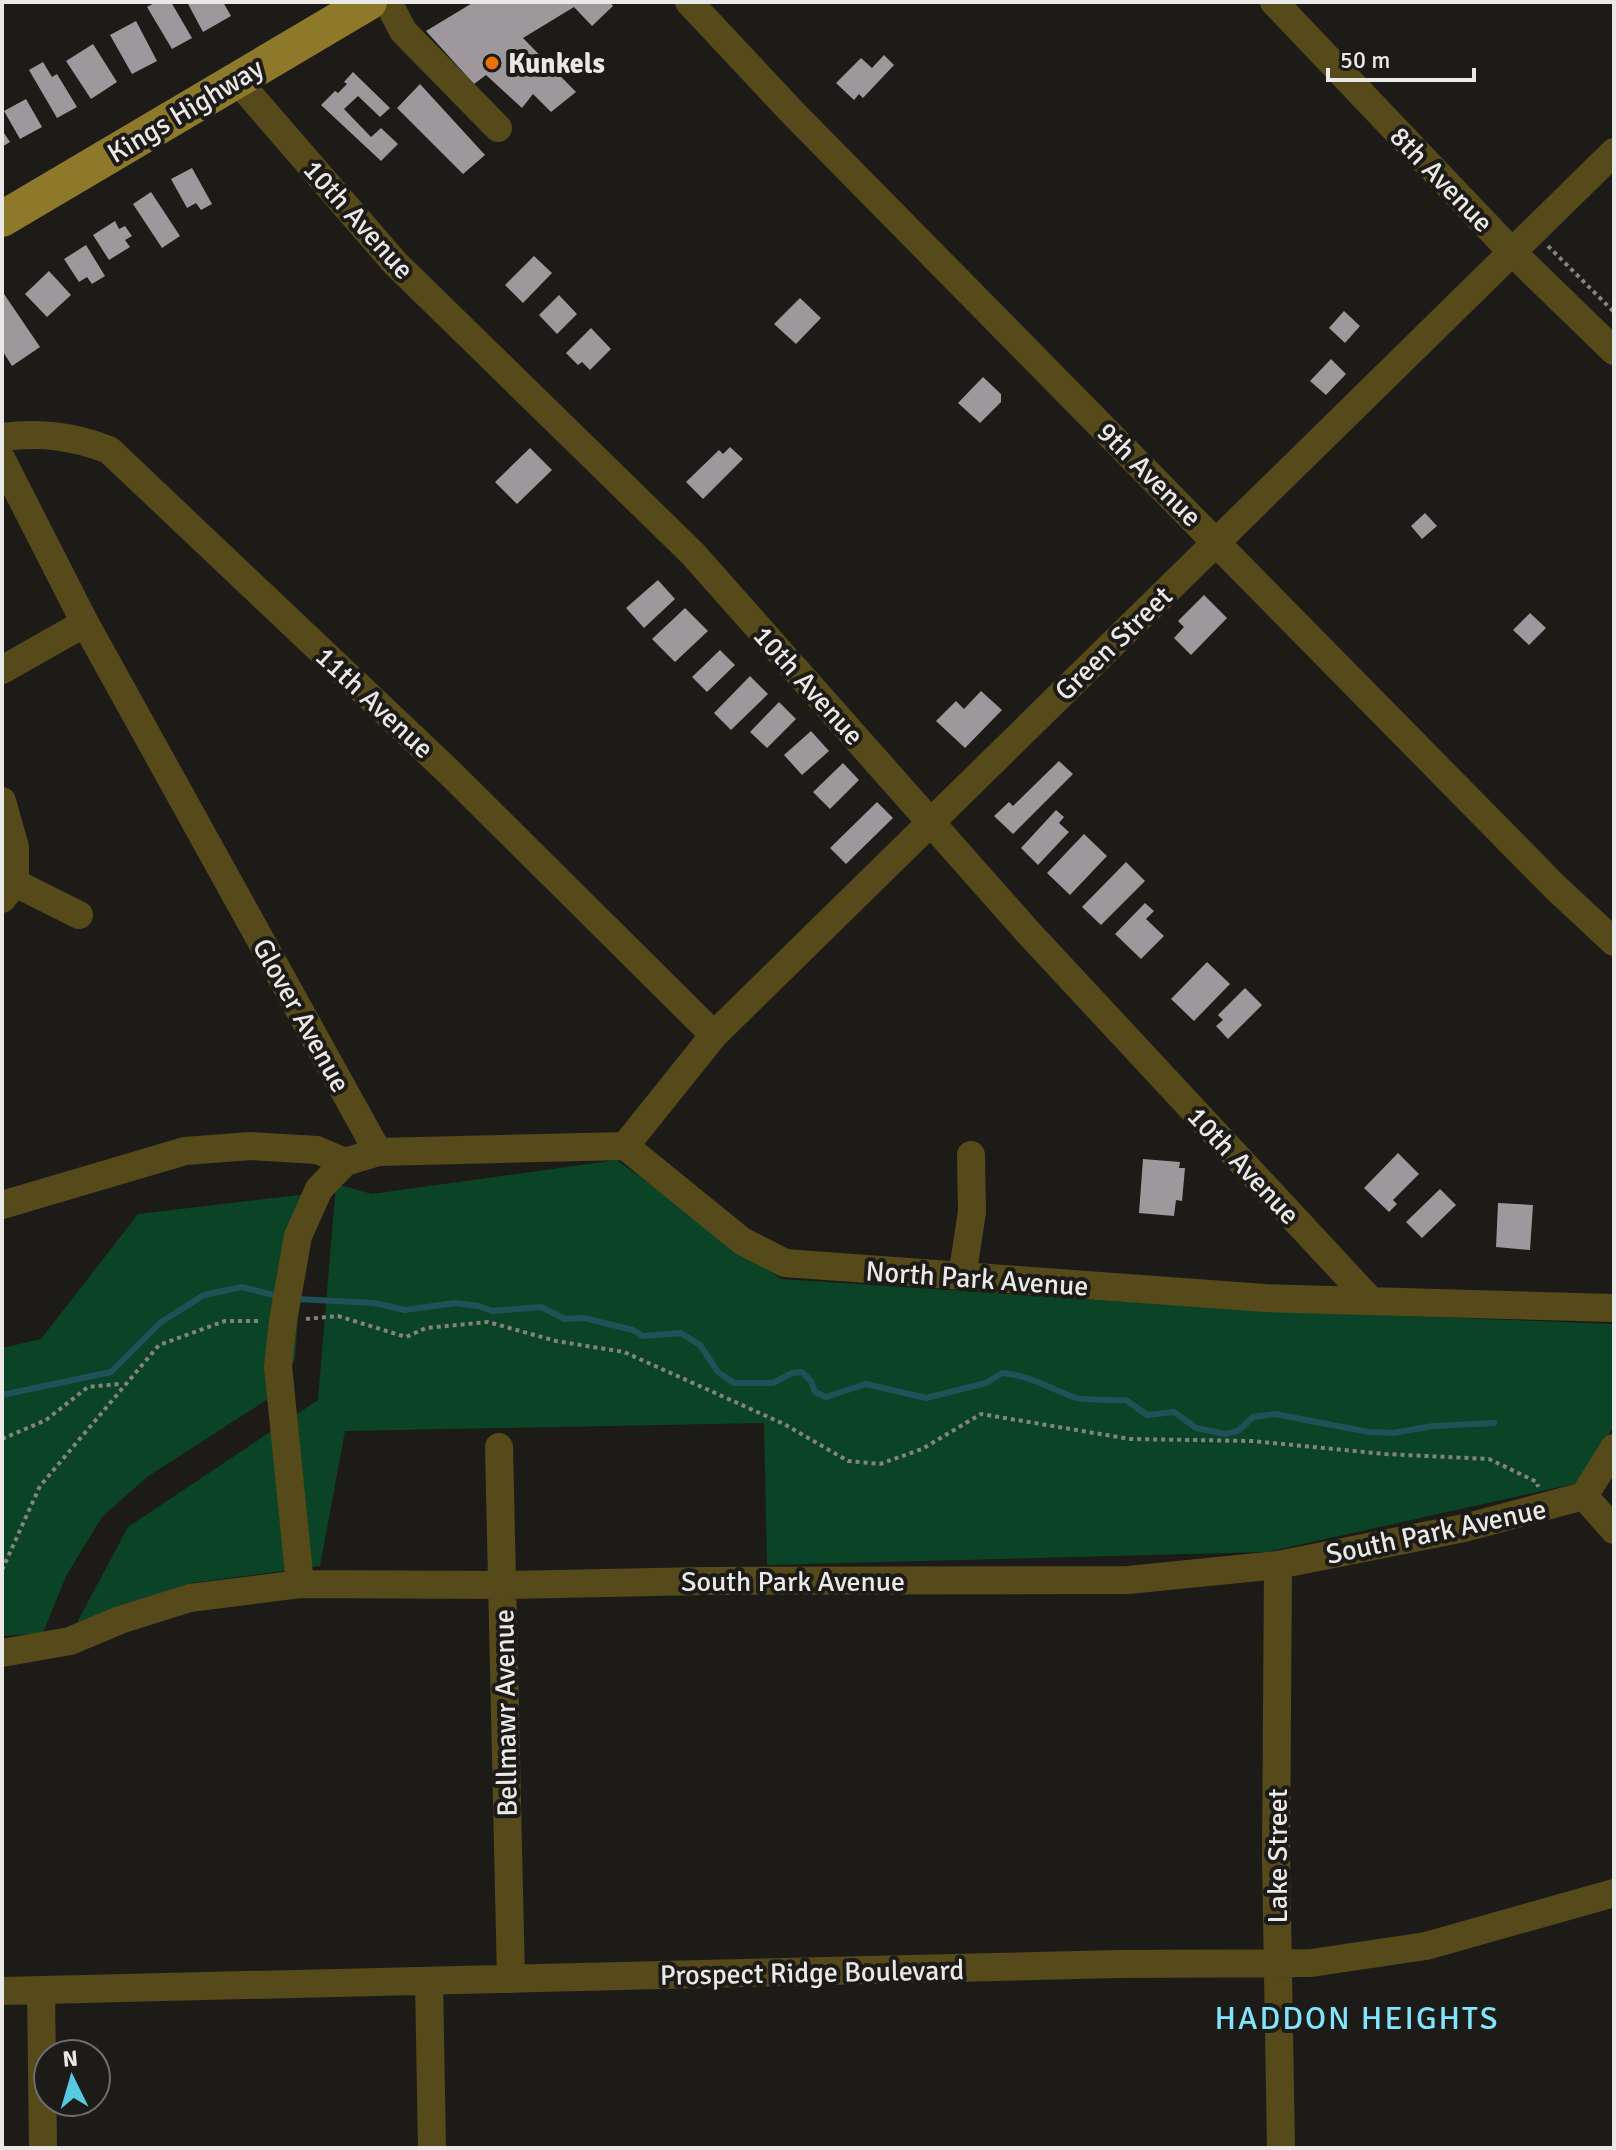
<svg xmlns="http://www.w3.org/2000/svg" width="1616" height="2150" font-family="Signika,sans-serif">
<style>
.green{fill:#0a4325}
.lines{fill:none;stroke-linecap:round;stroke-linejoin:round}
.stream{stroke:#215158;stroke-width:6}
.building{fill:#9d989b}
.path{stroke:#848380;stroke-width:4;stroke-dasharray:4 4;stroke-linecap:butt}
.minor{stroke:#564a1b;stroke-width:28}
.major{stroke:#8d7929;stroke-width:36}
.food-dot{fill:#e8710a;stroke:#1c1b18;stroke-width:3}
.labels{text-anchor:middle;stroke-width:8;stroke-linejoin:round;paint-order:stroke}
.poi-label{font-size:28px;font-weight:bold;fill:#eae9e7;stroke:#1c1b18;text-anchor:start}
.street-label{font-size:28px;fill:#eae9e7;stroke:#1c1b18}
.quarter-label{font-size:32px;letter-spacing:2px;fill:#80e5fd;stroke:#1c1b18}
</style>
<rect width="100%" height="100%" fill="#1c1b18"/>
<path class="green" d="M617 1160 781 1279 1253 1310 1614 1324V1426L1578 1483 1267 1552 767 1565 764 1423 345 1431 320 1566 191 1583 74 1628 128 1527 318 1400 336 1184 372 1194Z
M307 1194 295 1359 276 1394 147 1477 102 1517 66 1576 43 1633 2 1636V1348L41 1339 138 1214Z"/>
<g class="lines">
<path class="stream" d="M297 1299 374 1303 405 1310 455 1303 479 1306 492 1311 541 1307 565 1319 584 1318 633 1330 643 1336 681 1333 700 1345 718 1372 734 1383H773L792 1373 802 1372 811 1381 815 1392 826 1397 866 1384 926 1398 986 1383 1002 1373C1030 1375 1050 1389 1076 1398 1079 1399 1121 1401 1126 1400L1147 1415 1174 1412 1196 1428 1226 1434 1238 1431 1253 1417 1275 1414 1369 1432 1393 1433 1433 1426 1494 1423
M2 1395 111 1372 161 1322 204 1295 242 1287 281 1297"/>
</g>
<path class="building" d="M156 2H171L192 38 172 49 147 7Z
M187 2H223L231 16 203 32Z
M474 2H610L613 6 592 26 574 7 523 38 576 92 551 112 533 94 522 108 486 75 474 84 426 31Z
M136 21 157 61 132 74 110 35Z
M93 44 117 82 91 99 66 61Z
M884 55 894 65 863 98 859 94 854 100 836 83 861 58 872 68Z
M43 62 52 77 57 74 77 107 57 118 29 70Z
M353 72 390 108 380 117 358 96 344 109 371 137 381 128 398 144 381 161 321 105 335 91 338 93 347 84 344 82Z
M420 84 485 155 463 174 397 108Z
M26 99 42 127 20 139 4 111Z
M2 130 10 142 2 147Z
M192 168 212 204 201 210 196 203 187 208 171 179Z
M151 192 180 236 162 248 133 204Z
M115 221 119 229 125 226 132 236 125 240 130 247 109 260 93 235Z
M86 245 105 276 92 284 87 277 79 282 64 259Z
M534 256 552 273 523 303 505 285Z
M49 271 71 295 47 317 25 294Z
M2 291 40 347 12 366 2 350Z
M559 295 577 314 557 334 539 315Z
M800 298 821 318 796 344 774 324Z
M1344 311 1360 326 1345 343 1329 328Z
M591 328 611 349 590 370 582 362 578 365 566 353Z
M1331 359 1346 374 1326 395 1310 381Z
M983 377 1001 394V402L980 423 958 403Z
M730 447 743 459 703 499 686 482 719 450 723 454Z
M530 448 552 470 517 504 495 482Z
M1425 513 1437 526 1422 539 1411 526Z
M658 580 675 599 644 628 626 608Z
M1204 595 1227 618 1191 655 1174 638 1184 627 1178 621Z
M685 608 708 631 675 662 652 639Z
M1530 613 1546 628 1529 645 1513 630Z
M720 650 735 665 707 692 692 677Z
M750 676 768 694 731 730 714 713Z
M981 691 1002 710 965 748 936 721 956 701 964 709Z
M779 702 796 719 767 748 750 732Z
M811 731 829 751 802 775 784 755Z
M1059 761 1073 774 1013 834 994 816 1009 802 1013 806Z
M843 763 859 780 830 809 813 792Z
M877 802 893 818 846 864 830 848Z
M1056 810 1064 817 1059 823 1069 832 1038 865 1021 848Z
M1084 834 1107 856 1070 895 1047 873Z
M1126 862 1145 881 1101 925 1082 907Z
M1145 903 1154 911 1146 919 1164 936 1141 959 1115 934Z
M1207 962 1230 984 1194 1021 1171 999Z
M1245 988 1262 1005 1228 1039 1216 1026 1223 1020 1218 1015Z
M1398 1153 1419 1174 1393 1200 1397 1204 1389 1212 1364 1188Z
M1143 1159 1180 1162 1179 1168H1185L1182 1201 1176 1200 1174 1216 1139 1213Z
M1440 1189 1456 1205 1422 1238 1406 1222Z
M1498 1203 1533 1205 1530 1250 1496 1247Z"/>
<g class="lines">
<path class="path" d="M1548 246 1614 312
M306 1319 338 1316 406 1337 426 1328 488 1322 556 1341 624 1352 784 1424 848 1461 880 1464 922 1449 981 1414 1130 1439 1252 1441 1385 1454 1489 1459 1537 1482 1538 1487
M2 1439 46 1420 88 1387 119 1384
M2 1570 40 1486 159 1345 225 1321H261"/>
<path class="minor" d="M388 2 403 31 498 128
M689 2 793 113 1555 887 1614 942
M1274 2 1511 251 1614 351
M236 79 395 263 693 554 1027 931 1371 1301
M2 437C40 432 73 436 109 450L449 772 714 1035
M2 460 85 623 378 1152
M2 670 85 623
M2 801 15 847V883L2 899
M15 883 79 915
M625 1146 714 1035 1614 152
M2 1205 185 1151 251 1146 317 1150 345 1162
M962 1277 972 1212 971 1155
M499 1447 511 1979
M1584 1496 1614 1448
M1584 1496 1614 1530
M1278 1565 1276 1858 1281 2148
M300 1584 278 1366 283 1321 298 1236 319 1189 345 1162 378 1152 625 1146 742 1241 785 1263 1265 1298 1614 1308
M2 1653 70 1641 120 1620 190 1598 300 1584 502 1585 703 1581 1128 1580 1278 1565 1464 1528 1584 1496
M429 1981 432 2148
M41 1990 43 2148
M2 1991 1118 1964 1311 1963 1426 1946 1614 1893"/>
<path class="major" d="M2 219 369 2"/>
</g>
<circle class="food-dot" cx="492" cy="63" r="8"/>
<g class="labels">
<g class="poi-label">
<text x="508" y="73">Kunkels</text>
</g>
<g class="street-label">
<text transform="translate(185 110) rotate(-31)" y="10">Kings Highway</text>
<text transform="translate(1442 179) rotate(46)" y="10">8th Avenue</text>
<text transform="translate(359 219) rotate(48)" y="10">10th Avenue</text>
<text transform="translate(1150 474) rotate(45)" y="10">9th Avenue</text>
<text transform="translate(1113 643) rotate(-44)" y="10">Green Street</text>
<text transform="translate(809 685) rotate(48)" y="10">10th Avenue</text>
<text transform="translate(375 702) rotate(43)" y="10">11th Avenue</text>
<text transform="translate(302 1015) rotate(61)" y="10">Glover Avenue</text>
<text transform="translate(1244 1165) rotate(47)" y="10">10th Avenue</text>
<text transform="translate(977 1278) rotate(4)" y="10">North Park Avenue</text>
<text transform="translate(1436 1531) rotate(-12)" y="10">South Park Avenue</text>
<text x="793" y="1591">South Park Avenue</text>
<text transform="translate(505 1713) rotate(-91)" y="10">Bellmawr Avenue</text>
<text transform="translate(1277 1856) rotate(-90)" y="10">Lake Street</text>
<text transform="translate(812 1972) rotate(-1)" y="10">Prospect Ridge Boulevard</text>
</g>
<g class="quarter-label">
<text x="1357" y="2029">HADDON HEIGHTS</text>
</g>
</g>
<rect width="1616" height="2150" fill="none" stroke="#eae9e7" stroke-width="8"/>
<g transform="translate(72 2078) rotate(355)"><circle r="38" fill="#1c1b18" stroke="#6e6d6b" stroke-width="2"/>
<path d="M0-6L14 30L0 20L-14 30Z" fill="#58c9e3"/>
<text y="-12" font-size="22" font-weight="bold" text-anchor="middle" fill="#eae9e7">N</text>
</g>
<path d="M1328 68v12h146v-12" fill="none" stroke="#eae9e7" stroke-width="4"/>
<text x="1340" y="68" font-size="24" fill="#eae9e7" stroke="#1c1b18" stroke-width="6" paint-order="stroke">50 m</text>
</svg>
